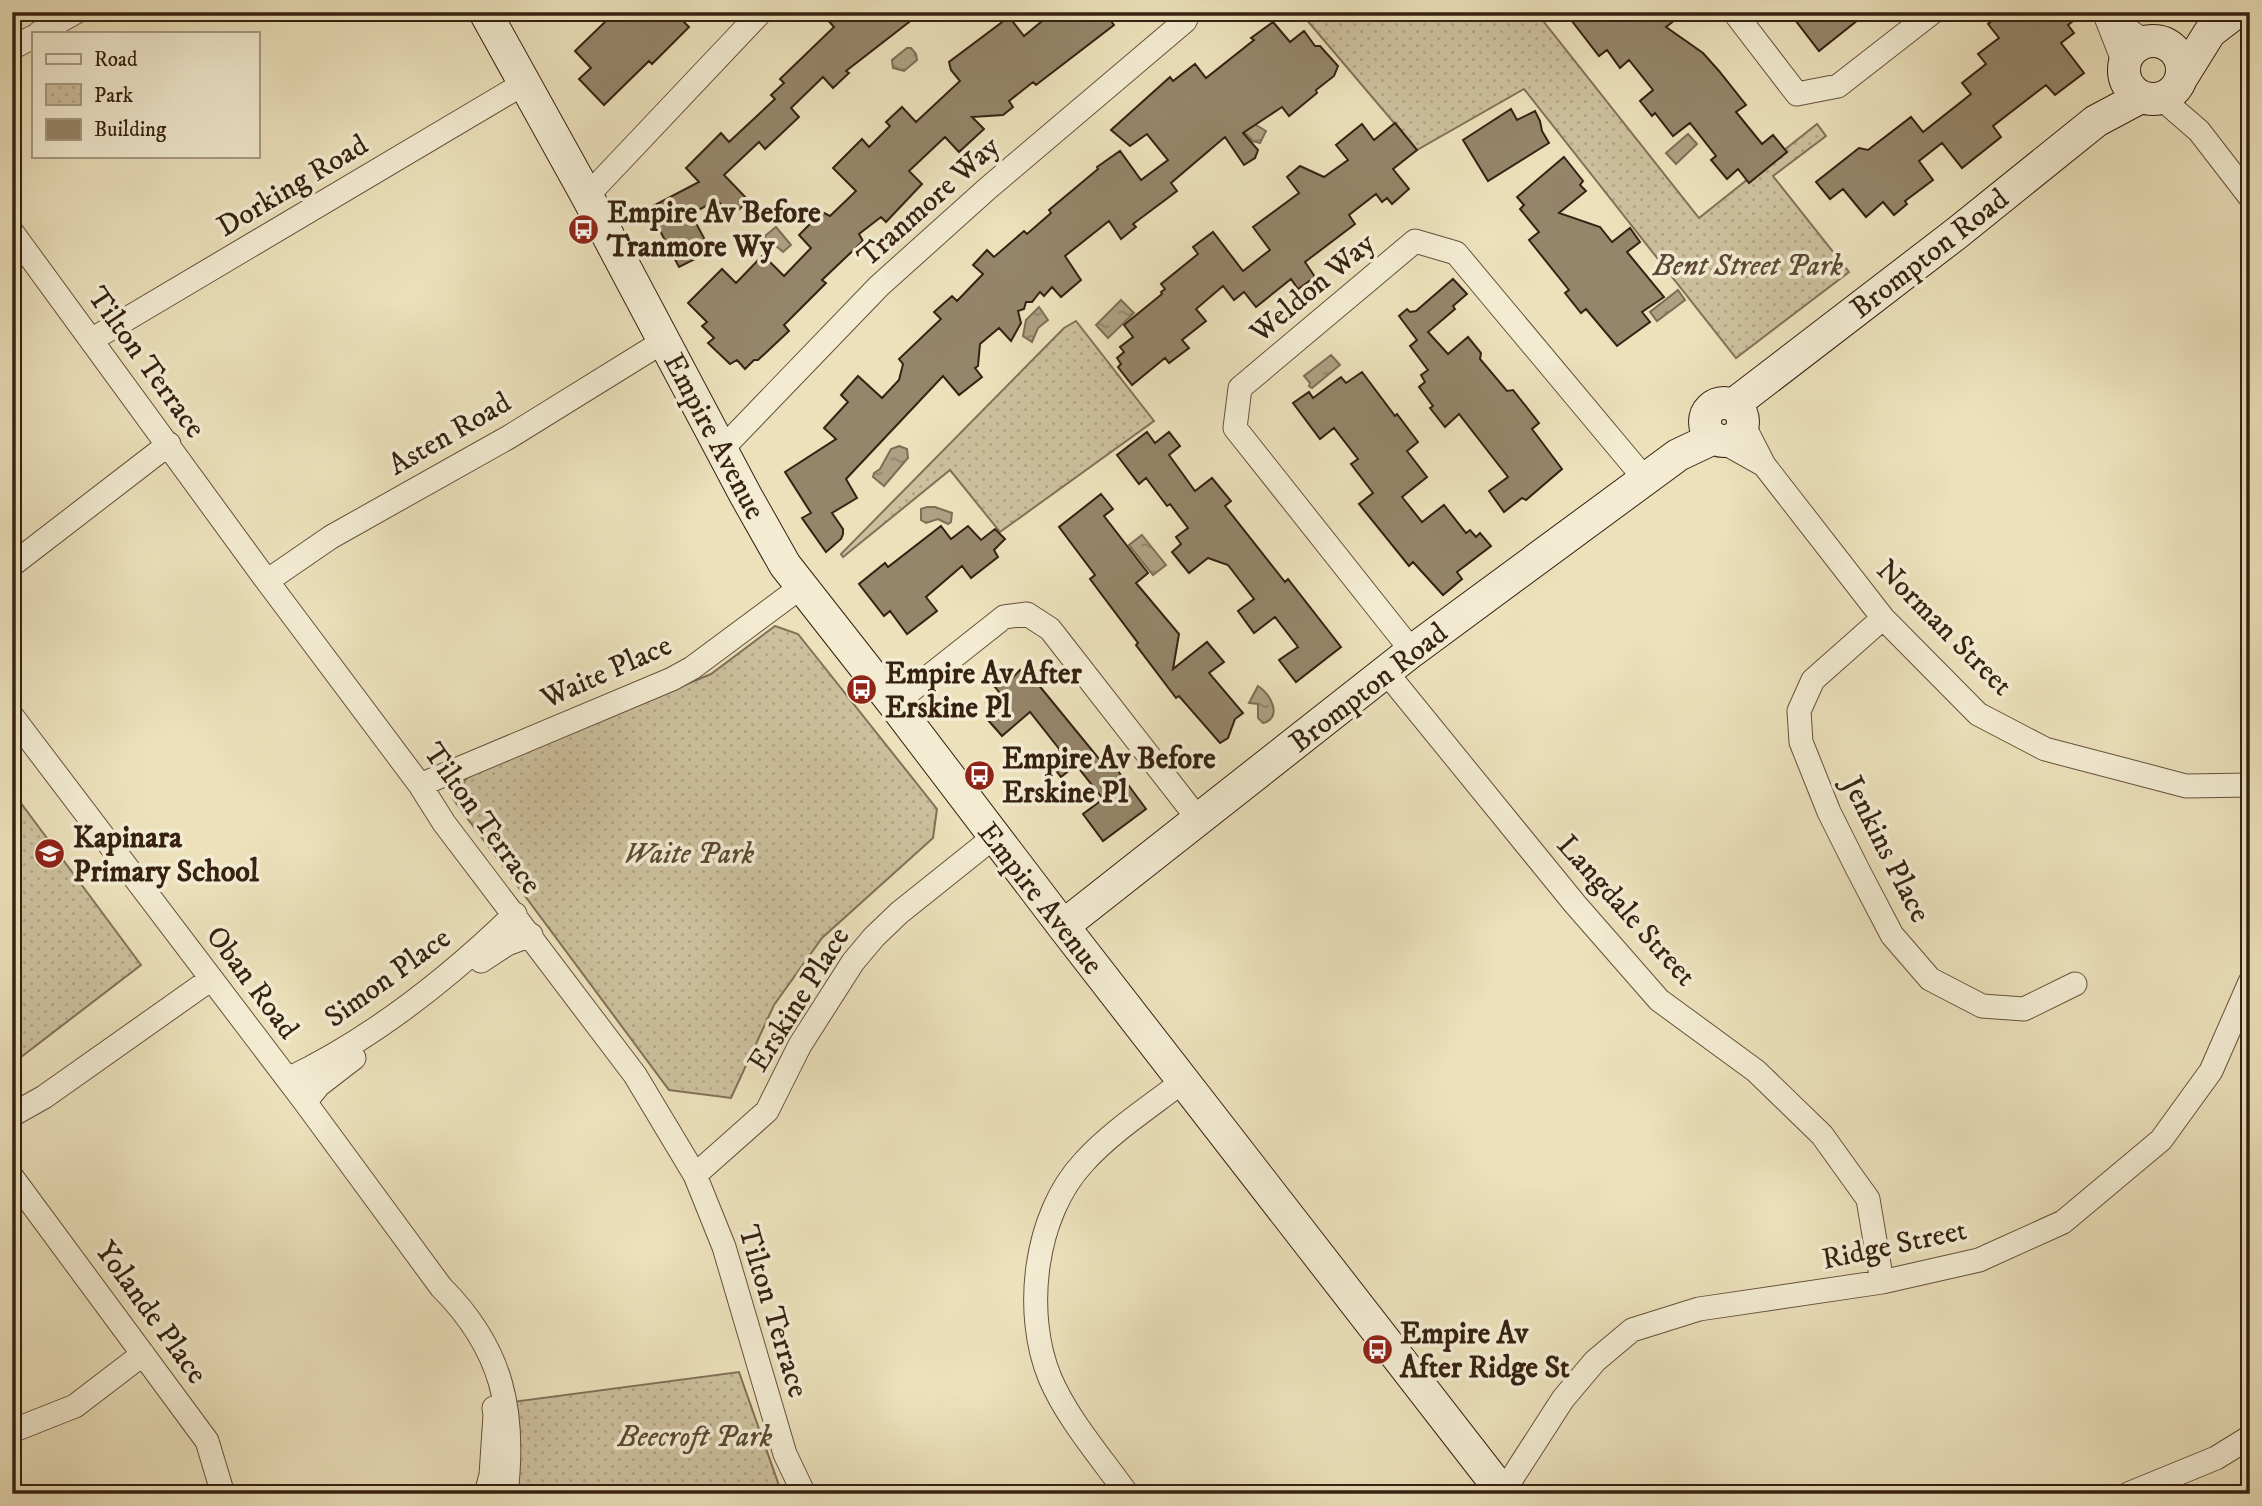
<svg xmlns="http://www.w3.org/2000/svg" width="2262" height="1506" font-family="'IM FELL DW Pica',serif">
<style>
.park{fill:url(#park-dots);stroke:#827058;stroke-width:2}
.water{fill:url(#water-ripples);stroke:#7e6d55;stroke-width:2}
.building{fill:#95856a;stroke:#362112;stroke-width:2}
.lines{fill:none;stroke-linecap:round;stroke-linejoin:round}
.street-casing{stroke:#64513c;stroke-width:25}
.secondary-casing{stroke:#362112;stroke-width:34}
.street{stroke:#f3ecd3;stroke-width:23}
.secondary{stroke:#f3ecd3;stroke-width:32}
.labels{text-anchor:middle;stroke-width:7;stroke-linejoin:round;paint-order:stroke}
.street-label{font-size:30px;fill:#362112;stroke:#f3ecd3}
.poi-label{font-size:30px;font-weight:bold;fill:#362112;stroke:#f3ecd3;text-anchor:start}
.park-label{font-size:30px;font-style:italic;fill:#5c4935;stroke:#f3ecd3}
</style>
<defs>
<pattern id="park-dots" width="8" height="8" patternUnits="userSpaceOnUse" patternTransform="scale(1.75)"><rect width="8" height="8" fill="#cdc09e"/><path d="M2 2h.1M6 6h.1" fill="none" stroke="#b1a587" stroke-width="1.8" stroke-linecap="round"/></pattern>
<pattern id="water-ripples" width="26" height="14" patternUnits="userSpaceOnUse" patternTransform="scale(1.75)"><rect width="26" height="14" fill="#aea082"/><path d="M2 4q2-2 4 0t4 0M15 11q2-2 4 0t4 0" fill="none" stroke="#8e8269"/></pattern>
</defs>
<rect width="100%" height="100%" fill="#ece1bb"/>
<filter id="stains"><feTurbulence type="fractalNoise" baseFrequency=".00286" numOctaves="4"/><feColorMatrix values="0 0 0 0 .2 0 0 0 0 .09 0 0 0 0 .02 0 0 0 .5 -.17"/></filter>
<radialGradient id="worn" r=".72"><stop offset=".6" stop-color="#630" stop-opacity="0"/><stop offset="1" stop-color="#630" stop-opacity=".3"/></radialGradient>
<path class="park" d="M1300 12H1536L1699 218 1817 124 1826 136 1773 176 1849 272 1736 358 1524 89 1417 150Z
M1076 321 1154 421 1000 532 950 470 843 557 841 554 1064 328Z
M775 626 798 634 937 809 933 838 822 938 774 1005 731 1098 669 1090 453 799 470 773 711 674Z
M12 791 141 965 12 1064Z
M739 1372 782 1494H518L512 1402Z"/>
<path class="water" d="M907 48H911L916 54 917 60 904 71 893 68 892 60Z
M1248 120 1266 131 1260 143 1253 141 1245 133 1242 135Z
M1688 134 1697 144 1676 164 1666 153Z
M776 227 791 245 783 252 769 240H765V236Z
M1678 290 1685 300 1657 321 1650 312Z
M1121 300 1134 313 1108 338 1096 325Z
M1039 307 1048 320 1038 328 1032 342 1023 336 1026 320Z
M1331 355 1340 365 1312 388 1309 386 1310 383 1304 376Z
M899 446 907 449 908 458 884 486 873 477 874 473 880 469 891 449Z
M927 507H935L952 513 951 522 948 524 938 519 926 523 921 520V509Z
M1142 535 1166 565 1153 575 1129 545Z
M1258 686C1271 694 1283 718 1263 723L1258 718V704L1249 703Z"/>
<path class="building" d="M599 12H674L689 27 652 64 649 61 604 105 579 79 591 68 575 51 607 20Z
M835 12H922L846 71 849 73 833 88 823 77 791 108 799 117 765 149 759 142 724 175 749 201 737 211 725 209 717 200 691 214 711 251 679 267 657 225 662 222 653 206 699 182 686 168 721 133 729 142 775 99 771 95 784 83 780 79 834 27 827 19Z
M1053 12H1104L1114 25 1036 85 1033 82 1009 101 1013 107 1003 115 972 117 984 129 959 152 945 137 909 171 922 184 886 222 881 217 859 234 863 241 822 280 826 283 784 325 789 331 758 360H754L745 369 737 360 730 364 708 343 714 338 702 326 707 322 688 303 722 269 736 283 763 255 784 276 811 248 799 235 822 212 830 216 856 191 833 168 862 139 869 147 890 126 886 122 902 107 916 122 960 81 951 70 949 62 1009 17 1024 36Z
M1565 12H1685L1666 27 1703 53 1719 71 1746 105 1736 112 1762 144 1773 135 1787 152 1749 183 1738 169 1727 179 1711 160 1716 156 1690 123 1673 136 1655 113 1652 116 1640 101 1653 90 1629 60 1620 68 1607 50 1599 56Z
M1789 12H1868L1819 51Z
M2002 12H2084L2068 25 2074 33 2061 43 2084 73 2055 95 2046 85 1993 126 2001 137 1962 168 1942 143 1919 161 1933 180 1905 201 1907 204 1894 215 1883 202 1866 217 1843 189 1830 199 1816 182 1859 148 1868 150 1911 117 1923 132 1971 94 1962 83 1986 64 1978 54 1999 38 1988 24Z
M1273 22 1290 42 1304 31 1315 46H1320L1338 66 1334 76 1316 90 1317 93 1289 116 1282 107 1243 133 1258 150 1255 158 1244 165 1225 137 1171 183 1177 191 1133 224 1136 227 1121 239 1109 221 1065 256 1081 280 1061 297 1052 287 1044 296 1040 292 1032 302H1026L1024 309 1018 311 1021 323 1011 341 999 328 980 344 978 366 975 368 982 377 959 395 943 376 846 479 857 498 832 513 843 529V534L841 539 826 552 802 518 811 513 785 472 836 439 824 428 848 402 841 395 858 376 882 398 899 380 903 364 899 359 941 319 934 312 952 296 957 301 983 274 973 265 987 250 994 257 1024 231 1027 234 1051 213 1049 210 1098 169 1097 167 1120 151 1141 180 1168 160 1147 134 1130 146 1111 130 1170 77 1173 81 1195 64 1206 78 1254 40 1251 38Z
M1511 109 1517 120 1535 111 1540 121 1542 131 1549 143 1488 181 1463 140Z
M1395 123 1417 150 1393 169 1409 189 1392 204 1387 198 1382 202 1376 194 1349 215 1355 224 1305 262 1315 277 1298 289 1291 279 1256 307 1244 292 1234 300 1223 286 1196 309 1206 321 1182 340 1189 348 1169 363 1165 358 1132 385 1118 367 1121 364 1117 358 1124 352 1120 347 1133 337 1124 325 1162 294 1161 292 1165 289 1161 284 1198 254 1193 247 1213 232 1243 271 1270 250 1253 227 1299 193 1287 177 1300 166 1324 177 1348 160 1336 145 1362 124 1374 140Z
M1564 157 1583 181 1580 185 1586 191 1559 213 1600 227 1612 242 1630 228 1640 242 1627 252 1664 297 1642 312 1650 322 1617 346 1586 309 1581 313 1565 293 1569 290 1529 240 1539 232 1520 209 1524 205 1517 197Z
M1453 279 1467 294 1453 306 1455 309 1428 332 1448 354 1468 337 1481 353 1480 359 1507 391 1513 390 1539 423 1532 429 1562 469 1526 500 1522 498 1504 512 1489 491 1508 477 1459 414 1445 427 1430 408 1433 406 1419 387 1425 382 1421 375 1428 370 1410 346 1417 340 1399 316 1407 309 1410 312 1416 311Z
M1362 372 1395 416 1397 414 1418 442 1407 451 1427 477 1402 497 1422 522 1444 505 1466 533 1470 530 1476 537 1480 533 1491 546 1457 572 1462 579 1443 595 1413 562 1409 566 1359 504 1373 493 1351 464 1358 459 1334 428 1320 439 1293 403 1309 392 1313 398 1341 377 1346 383Z
M1147 432 1155 443 1169 432 1180 446 1169 455 1195 491 1212 478 1231 501 1225 506 1285 582 1288 579 1341 647 1296 682 1279 660 1298 647 1275 617 1254 633 1238 611 1254 599 1228 565 1208 558 1189 573 1172 552 1181 544 1176 537 1188 528 1170 504 1167 506 1146 478 1139 484 1117 455Z
M1101 494 1113 509 1104 516 1148 573 1136 583 1179 634 1173 669 1207 642 1224 662 1209 673 1243 713 1235 719 1228 738 1220 743 1179 696 1176 698 1136 645 1138 643 1090 579 1095 575 1059 527Z
M941 526 951 539 968 526 981 540 995 529 1005 539 994 550 998 557 971 578 962 566 926 597 937 611 907 634 890 611 884 616 859 584 885 563 888 567Z
M1020 670 1033 686 1037 683 1109 771 1115 767 1146 809 1103 841 1083 814 1103 799 1076 765 1061 777 1048 760 1060 750 1030 712 1002 736 988 720 995 714 986 703 999 692 995 687 1010 673 1013 677Z"/>
<g class="lines">
<defs>
<path id="street" d="M1734 12 1797 94 1838 86 1933 12
M2104 12 2124 63
M2106 15 2146 42
M39 33 76 12
M12 48 33 37
M2162 99 2199 131 2250 197
M587 196 761 12
M12 232 267 581 420 785 444 823 635 1075 695 1175 724 1247 785 1454 804 1494
M93 339 523 84
M1743 424 1764 465 1883 618 1978 714 2045 749 2186 786 2250 785
M1721 441 1764 465
M721 450 879 286 987 189 1185 21 1189 12
M12 565 169 444
M267 581 331 537 509 437 664 341
M1883 618 1813 680 1799 711 1801 742 1829 812 1858 870 1892 935 1930 979 1982 1006 2024 1009 2075 984
M1412 651 1235 428 1240 388 1415 241 1456 253 1645 479
M1386 672 1575 904 1659 1000 1756 1071 1822 1135 1868 1199 1882 1282
M894 704 1004 617 1027 614 1050 629 1199 820
M12 716 305 1102 441 1287C502 1348 516 1410 506 1494
M420 785 672 679 692 668 801 587
M481 961 507 944 531 935
M288 1079C372 1039 448 979 515 914
M305 1102 319 1085 354 1058
M12 1115 44 1097 211 979
M695 1175 767 1111 800 1045 853 962 874 937 899 913 994 837
M12 1177 207 1441 223 1494
M12 1431 75 1406 143 1354
M1503 1492 1563 1399 1595 1361 1632 1330 1699 1309 1882 1282 1979 1260 2063 1222 2161 1140 2211 1071 2250 982
M486 1494 491 1475 495 1415 494 1408
M1127 1494C1101 1457 1068 1420 1050 1378 1023 1313 1034 1215 1084 1162 1112 1131 1150 1107 1183 1081
M2128 1494 2216 1458 2250 1437"/>
<path id="secondary" d="M485 12 587 196 746 496 785 565 894 704 1063 926 1504 1494
M2124 70a29 29 0 1 1 58 0a29 29 0 1 1-58 0Z
M2182 77 2210 32 2236 12
M1705 422a19 19 0 1 1 38 0a19 19 0 1 1-38 0Z
M1733 405 1957 233 2096 121 2141 97
M1063 926 1412 651 1678 455 1714 438"/>
</defs>
<use href="#street" class="street-casing"/>
<use href="#secondary" class="secondary-casing"/>
<use href="#street" class="street"/>
<use href="#secondary" class="secondary"/>
</g>
<defs>
<symbol id="bus-disc" viewBox="-11 -11 22 22"><circle r="9.5" fill="#8f2418" stroke="#f3ecd3"/><path d="M-5-6H5V4H4V6H2V4H-2V6H-4V4H-5ZM-3.5-4V0h7V-4ZM-3.5 1.2v1.5H-2V1.2ZM2 1.2v1.5H3.5V1.2Z" fill="#fff"/></symbol>
<symbol id="school-disc" viewBox="-11 -11 22 22"><circle r="9.5" fill="#8f2418" stroke="#f3ecd3"/><path d="M0-5L7-2L0 1L-7-2ZM-4 1L0 2.5L4 1V4Q0 6-4 4Z" fill="#fff"/></symbol>
</defs>
<g fill-rule="evenodd">
<use href="#bus-disc" x="566" y="212" width="35" height="35"/>
<use href="#bus-disc" x="844" y="672" width="35" height="35"/>
<use href="#bus-disc" x="962" y="758" width="35" height="35"/>
<use href="#school-disc" x="32" y="836" width="35" height="35"/>
<use href="#bus-disc" x="1360" y="1332" width="35" height="35"/>
</g>
<g class="labels">
<g class="street-label">
<text transform="translate(292 185) rotate(-31)" y="10">Dorking Road</text>
<text transform="translate(928 201) rotate(-42)" y="10">Tranmore Way</text>
<text transform="translate(1929 253) rotate(-38)" y="10">Brompton Road</text>
<text transform="translate(1312 287) rotate(-40)" y="10">Weldon Way</text>
<text transform="translate(147 362) rotate(54)" y="10">Tilton Terrace</text>
<text transform="translate(449 433) rotate(-30)" y="10">Asten Road</text>
<text transform="translate(715 436) rotate(62)" y="10">Empire Avenue</text>
<text transform="translate(1945 627) rotate(45)" y="10">Norman Street</text>
<text transform="translate(606 671) rotate(-24)" y="10">Waite Place</text>
<text transform="translate(1368 687) rotate(-38)" y="10">Brompton Road</text>
<text transform="translate(483 818) rotate(54)" y="10">Tilton Terrace</text>
<text transform="translate(1887 849) rotate(63)" y="10">Jenkins Place</text>
<text transform="translate(1041 898) rotate(52)" y="10">Empire Avenue</text>
<text transform="translate(1627 910) rotate(48)" y="10">Langdale Street</text>
<text transform="translate(387 977) rotate(-36)" y="10">Simon Place</text>
<text transform="translate(253 982) rotate(53)" y="10">Oban Road</text>
<text transform="translate(798 999) rotate(-58)" y="10">Erskine Place</text>
<text transform="translate(1894 1244) rotate(-12)" y="10">Ridge Street</text>
<text transform="translate(774 1311) rotate(73)" y="10">Tilton Terrace</text>
<text transform="translate(152 1312) rotate(54)" y="10">Yolande Place</text>
</g>
<g class="poi-label">
<text x="607" y="222">Empire Av Before<tspan x="607" dy="34">Tranmore Wy</tspan></text>
<text x="885" y="683">Empire Av After<tspan x="885" dy="34">Erskine Pl</tspan></text>
<text x="1002" y="768">Empire Av Before<tspan x="1002" dy="34">Erskine Pl</tspan></text>
<text x="73" y="847">Kapinara<tspan x="73" dy="34">Primary School</tspan></text>
<text x="1400" y="1343">Empire Av<tspan x="1400" dy="34">After Ridge St</tspan></text>
</g>
<g class="park-label">
<text x="1748" y="275">Bent Street Park</text>
<text x="689" y="863">Waite Park</text>
<text x="695" y="1446">Beecroft Park</text>
</g>
</g>
<rect width="2262" height="1506" fill="none" stroke="#ece1bb" stroke-width="42"/>
<rect x="14" y="14" width="2234" height="1478" fill="none" stroke="#362112" stroke-width="3.5"/>
<rect x="21" y="21" width="2220" height="1464" fill="none" stroke="#362112" stroke-width="2"/>
<rect x="32" y="32" width="228" height="126" fill="#f3ecd3" stroke="#a79b86" stroke-width="2"/>
<rect x="46" y="54" width="35" height="10" fill="#f3ecd3" stroke="#a79b86" stroke-width="2"/>
<text x="94" y="66" font-size="21" fill="#362112">Road</text>
<rect x="46" y="84" width="35" height="21" fill="url(#park-dots)" stroke="#a79b86" stroke-width="2"/>
<text x="94" y="102" font-size="21" fill="#362112">Park</text>
<rect x="46" y="119" width="35" height="21" fill="#95856a" stroke="#a79b86" stroke-width="2"/>
<text x="94" y="136" font-size="21" fill="#362112">Building</text>
<rect width="100%" height="100%" filter="url(#stains)"/>
<rect width="100%" height="100%" fill="url(#worn)"/>
</svg>
